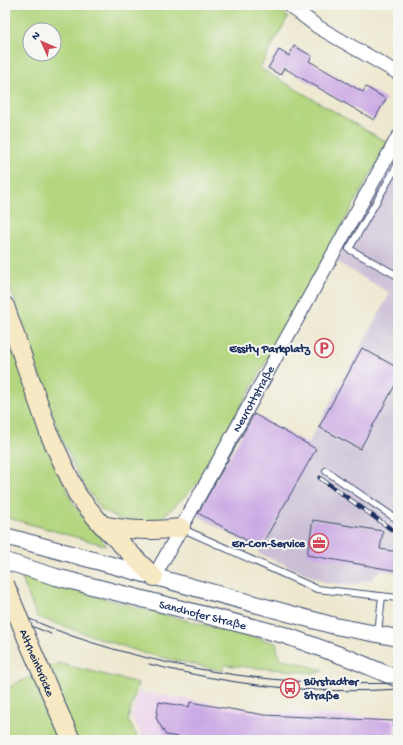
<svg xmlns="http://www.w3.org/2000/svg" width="403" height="745" font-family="'Gochi Hand',sans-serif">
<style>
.built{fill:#ebd1eb}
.industrial{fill:#cbbfd5}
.green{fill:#b3d67f;stroke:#67826e;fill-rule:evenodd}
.building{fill:#cba9e4}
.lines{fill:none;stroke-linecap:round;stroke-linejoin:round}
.service-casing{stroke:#3a4b6f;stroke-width:8}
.minor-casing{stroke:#3a4b6f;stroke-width:15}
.tertiary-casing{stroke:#3a4b6f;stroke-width:18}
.secondary-casing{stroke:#3a4b6f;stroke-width:20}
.service{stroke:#fff;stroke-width:6}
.minor{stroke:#fff;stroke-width:13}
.tertiary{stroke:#fff;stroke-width:16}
.secondary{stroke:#f6e9c3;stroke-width:18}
.tram{stroke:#1b2f5e;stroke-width:1}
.rail-casing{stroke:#1b2f5e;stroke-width:4.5}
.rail{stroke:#f6f6f2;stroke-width:3;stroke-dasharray:9;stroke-linecap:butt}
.secondary-bridge-casing{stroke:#3a4b6f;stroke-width:20;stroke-linecap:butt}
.secondary-bridge{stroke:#f6e9c3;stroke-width:18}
.labels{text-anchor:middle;stroke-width:4;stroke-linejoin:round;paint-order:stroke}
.poi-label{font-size:12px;font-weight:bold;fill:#1b2f5e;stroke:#f6f6f2;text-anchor:end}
.street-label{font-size:12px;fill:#1b2f5e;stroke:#f6f6f2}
</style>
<rect width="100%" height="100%" fill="#f6f6f2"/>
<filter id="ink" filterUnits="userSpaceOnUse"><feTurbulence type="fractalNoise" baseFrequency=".025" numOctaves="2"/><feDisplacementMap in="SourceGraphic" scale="8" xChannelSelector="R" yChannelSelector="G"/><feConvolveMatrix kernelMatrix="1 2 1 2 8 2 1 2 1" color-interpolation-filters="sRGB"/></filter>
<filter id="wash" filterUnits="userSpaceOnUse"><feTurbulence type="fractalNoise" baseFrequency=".012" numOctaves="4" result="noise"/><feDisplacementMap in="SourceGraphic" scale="16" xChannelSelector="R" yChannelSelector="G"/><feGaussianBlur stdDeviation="0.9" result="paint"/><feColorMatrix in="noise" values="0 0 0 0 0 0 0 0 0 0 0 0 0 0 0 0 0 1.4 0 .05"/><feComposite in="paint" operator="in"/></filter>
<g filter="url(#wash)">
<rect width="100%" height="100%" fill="#ede8cf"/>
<path class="built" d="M138 691 264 711 397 718 396 740H145L132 717Z"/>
<path class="industrial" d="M398 151V573L381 570 371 579 354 585 327 583 258 553 259 550 196 515 254 413 308 444 390 293 335 261Z"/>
<path class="green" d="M5 5H276L288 17 260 68 388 143 198 483 155 525 124 521 102 510 82 483 59 433 5 272ZM30 30H54V54H30Z
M5 324 72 502 107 546 5 517Z
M20 574 149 611 276 643 279 658 324 670 317 673 224 665 223 671 143 653 37 617Z
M58 663 138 683 128 720 139 740H5V689Z"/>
<g id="blocks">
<path class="building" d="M294 46 312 56 309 61 363 92 366 87 386 99 374 120 284 68 280 75 268 68 279 50 289 56Z
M362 348 398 368V380L360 449 319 427Z
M254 414 316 449 260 548 198 513Z
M313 520 383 531 380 549 398 552V571L307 555Z
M159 702 189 707 190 702 264 715 394 721 393 740H195L166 735 156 718Z"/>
</g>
</g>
<g filter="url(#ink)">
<use href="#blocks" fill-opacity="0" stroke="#3a4b6f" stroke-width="1"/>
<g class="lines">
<defs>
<path id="service" d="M398 164 349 249 398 276
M326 471 398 520
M183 529 317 589 398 598
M378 633 382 596"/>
<g id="minor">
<path d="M289 5 318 27 398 73"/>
<path id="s1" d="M154 577 398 137"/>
</g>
<g id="tertiary">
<path d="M5 536 335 626 398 638"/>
<path id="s2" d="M5 561 56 577 284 635 351 659 398 679"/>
</g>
<path id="secondary" d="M5 306 50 436 78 496 102 525 154 577
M102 525C130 531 152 531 181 528"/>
</defs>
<use href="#service" class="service-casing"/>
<use href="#minor" class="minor-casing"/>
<use href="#tertiary" class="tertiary-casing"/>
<use href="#secondary" class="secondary-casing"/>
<use href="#service" class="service"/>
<use href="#minor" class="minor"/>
<use href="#tertiary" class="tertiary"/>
<use href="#secondary" class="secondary"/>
<path class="tram" d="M5 608C27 618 50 628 72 636 177 672 288 687 398 683
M5 615 51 634
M149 664C230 685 314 695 398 689"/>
<defs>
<path id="rail" d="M320 478 398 534"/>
</defs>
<use href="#rail" class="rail-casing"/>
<use href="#rail" class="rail"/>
<defs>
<g id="secondary-bridge">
<path id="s3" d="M5 584 28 641 71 740"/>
</g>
</defs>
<use href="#secondary-bridge" class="secondary-bridge-casing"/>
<use href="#secondary-bridge" class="secondary-bridge"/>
</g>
</g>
<defs>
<symbol id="parking-ring" viewBox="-11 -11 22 22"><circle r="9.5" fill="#f6f6f2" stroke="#d1495b" stroke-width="1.5"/><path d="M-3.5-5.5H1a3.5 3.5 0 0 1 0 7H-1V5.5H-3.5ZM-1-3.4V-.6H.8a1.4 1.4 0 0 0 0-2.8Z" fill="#d1495b"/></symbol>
<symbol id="office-ring" viewBox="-11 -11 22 22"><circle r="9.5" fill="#f6f6f2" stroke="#d1495b" stroke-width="1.5"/><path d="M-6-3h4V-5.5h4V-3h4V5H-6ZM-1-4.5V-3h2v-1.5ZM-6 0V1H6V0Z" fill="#d1495b"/></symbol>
<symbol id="bus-ring" viewBox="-11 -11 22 22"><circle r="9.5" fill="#f6f6f2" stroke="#d1495b" stroke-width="1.5"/><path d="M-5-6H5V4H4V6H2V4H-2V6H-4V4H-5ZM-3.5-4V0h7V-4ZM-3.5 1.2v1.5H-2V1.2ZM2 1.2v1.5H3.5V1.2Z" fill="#d1495b"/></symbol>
</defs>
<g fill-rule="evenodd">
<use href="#parking-ring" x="313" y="337" width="22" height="22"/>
<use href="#office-ring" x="308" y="532" width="22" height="22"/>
<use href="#bus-ring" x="279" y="677" width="22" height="22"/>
</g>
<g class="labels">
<g class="poi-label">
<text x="310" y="352">Essity Parkplatz</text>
<text x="305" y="547">En-Con-Service</text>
<text x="304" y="685" text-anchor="start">Bürstadter<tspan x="304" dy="14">Straße</tspan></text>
</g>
<g class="street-label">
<text dy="4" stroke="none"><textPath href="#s1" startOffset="204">Neurottstraße</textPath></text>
<text dy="4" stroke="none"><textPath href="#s2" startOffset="205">Sandhofer Straße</textPath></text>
<text dy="4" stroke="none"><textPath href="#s3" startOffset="85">Altrheinbrücke</textPath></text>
</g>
</g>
<rect width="403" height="745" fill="none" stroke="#f6f6f2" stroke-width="20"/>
<g transform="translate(42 42) rotate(315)"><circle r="19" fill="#f6f6f2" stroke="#9ea6b7"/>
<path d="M0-3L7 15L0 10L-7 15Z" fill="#d1495b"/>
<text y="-6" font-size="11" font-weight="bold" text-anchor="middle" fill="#1b2f5e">N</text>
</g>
</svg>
